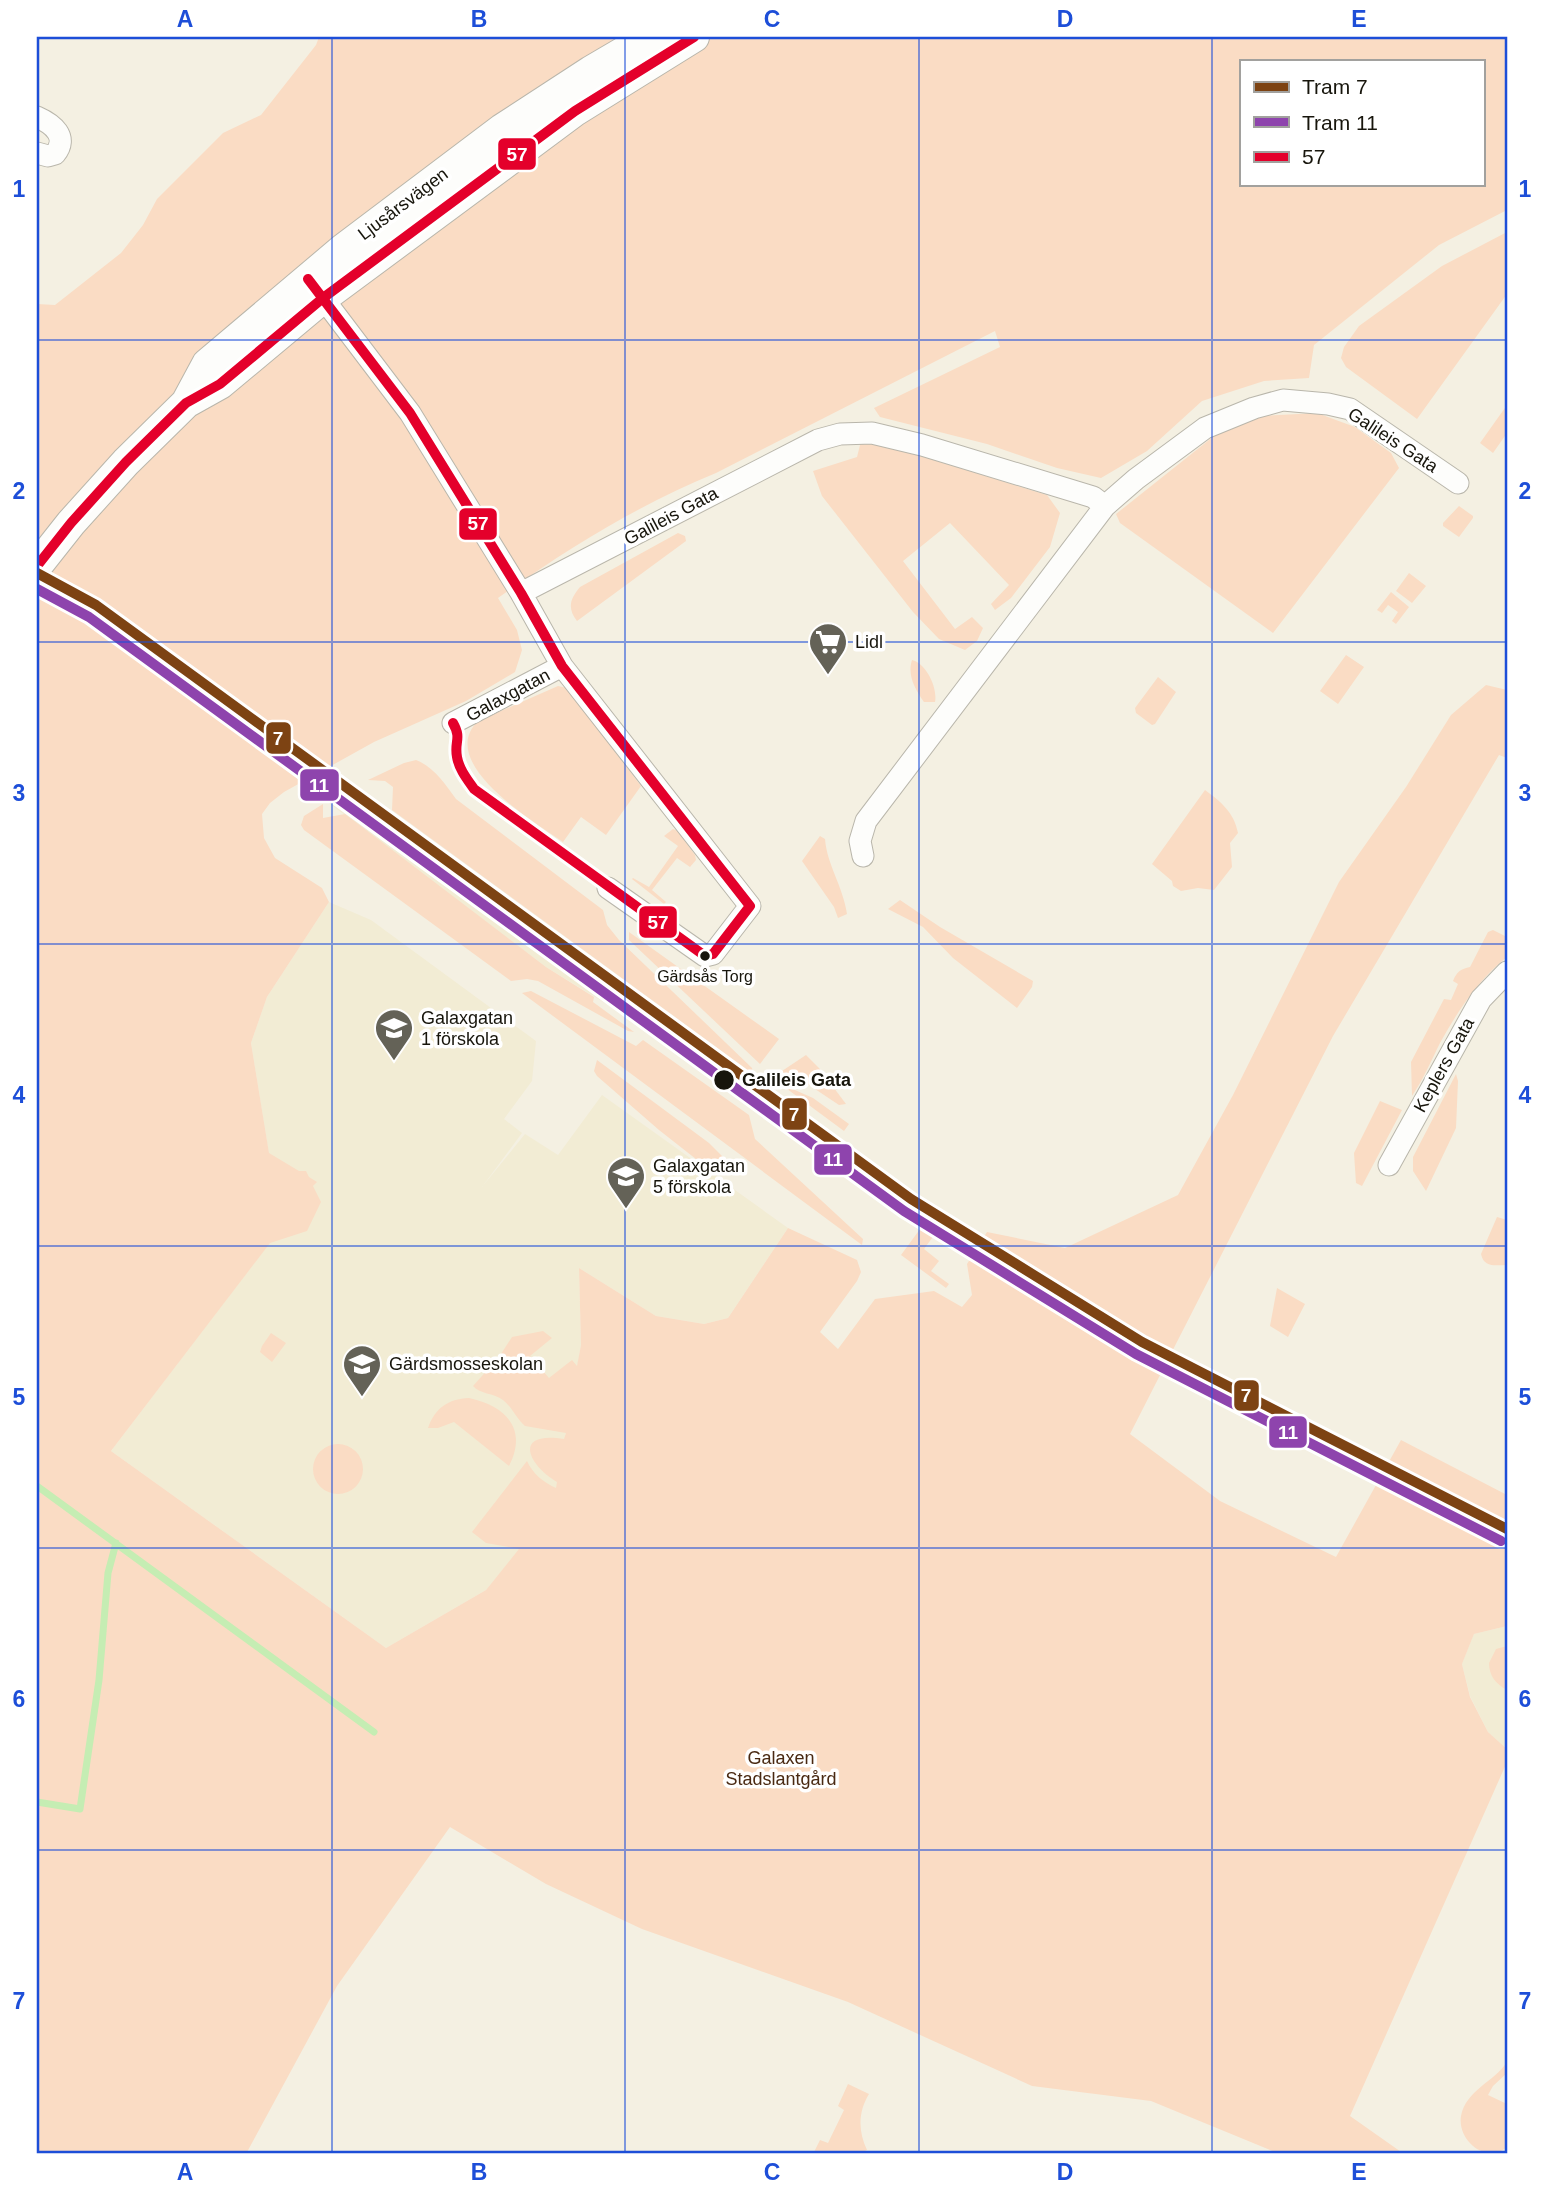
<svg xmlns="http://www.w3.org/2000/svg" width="1544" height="2191" font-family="Helvetica,sans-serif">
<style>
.built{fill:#f2ecd4}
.green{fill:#fadcc4;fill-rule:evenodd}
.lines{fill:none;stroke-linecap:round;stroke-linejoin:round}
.stream{stroke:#c5edb3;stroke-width:7}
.street-casing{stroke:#b9b6ab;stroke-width:23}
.secondary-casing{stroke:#b9b6ab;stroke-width:32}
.street{stroke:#fdfdfb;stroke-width:21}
.secondary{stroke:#fdfdfb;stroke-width:30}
.bus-1-casing{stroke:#fff;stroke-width:16}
.bus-1{stroke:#e4002b;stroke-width:10}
.tram-1-casing{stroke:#fff;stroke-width:16}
.tram-2-casing{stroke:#fff;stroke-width:16}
.tram-1{stroke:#7d4313;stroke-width:10}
.tram-2{stroke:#8e44ad;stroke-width:10}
.grid{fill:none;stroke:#1d4ed8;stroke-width:2;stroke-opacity:0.55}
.bus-dot{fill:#17150c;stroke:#fff;stroke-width:2.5}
.labels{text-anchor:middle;stroke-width:7;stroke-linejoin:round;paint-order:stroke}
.bus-label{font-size:16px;fill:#17150c;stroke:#fff}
.street-label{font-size:18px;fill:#17150c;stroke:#fff}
.poi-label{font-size:18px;fill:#17150c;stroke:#fff;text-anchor:start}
.stop-label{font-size:18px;font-weight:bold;fill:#17150c;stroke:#fff;text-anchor:start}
.park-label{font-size:18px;fill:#492912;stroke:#fff}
.line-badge{stroke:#fff;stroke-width:2.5}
.badge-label{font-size:19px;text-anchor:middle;font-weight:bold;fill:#fff}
.neatline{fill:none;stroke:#1d4ed8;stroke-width:2.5}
.grid-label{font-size:23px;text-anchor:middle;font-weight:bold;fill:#1d4ed8}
</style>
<rect width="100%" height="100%" fill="#f4f0e2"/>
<path class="built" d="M178 689 330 767 753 1074 751 1077 947 1219 933 1238 649 1030 546 967Z
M329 902 371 920 536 1041 532 1081 504 1119 522 1133 482 1187 525 1134 558 1155 602 1095 788 1228 728 1318 704 1324 656 1316 579 1268 581 1345 557 1486 543 1521 486 1590 386 1648 111 1451 316 1182 269 1154 251 1043 267 997Z
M1507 1626V1749L1488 1732 1470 1696 1462 1664 1474 1634Z"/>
<path class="green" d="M319 37H1507V210L1439 245 1314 345 1309 378 1264 381 1202 401 1147 451 1101 478 1057 468 987 444 880 417 874 408 1000 347 995 331 716 473C638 505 567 549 498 598L517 630 522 650 515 672 466 701 374 742 284 792 270 803 262 814 264 838 275 858 322 888 329 902 267 997 251 1043 269 1153 299 1171H306L309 1177 317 1182 313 1186 321 1202 307 1231 270 1243 111 1451 386 1648 486 1590 519 1549 486 1543 472 1532 527 1461C533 1474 543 1482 556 1488L557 1482C528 1465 512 1431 564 1439L566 1433 525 1426C516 1418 512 1407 503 1400 494 1393 479 1394 473 1386L499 1357 512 1337 543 1331 552 1338 530 1356 549 1378 572 1360 577 1366 581 1345 579 1268 656 1316 704 1324 728 1318 788 1228 857 1260 861 1272 857 1281 820 1332 838 1349 875 1299 934 1291 962 1307 972 1295 967 1264 987 1232 1065 1248 1178 1195 1233 1095 1339 882 1406 787 1451 715 1486 685 1507 690V758L1499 755 1333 1036 1130 1434 1220 1501 1336 1557 1401 1440 1507 1495V1626L1474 1634 1462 1664 1470 1697 1488 1732 1507 1749V1762L1350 2116 1404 2154H1280L1151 2101 1032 2086 848 2002 642 1929 546 1884 450 1827 337 1986 246 2154H37V304L55 305 121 253 143 225 157 199 223 133 261 115 316 45ZM1241 61H1483V184H1241Z
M1507 232V294L1417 419 1346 367 1341 358 1344 347 1359 326 1442 266Z
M1507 405V433L1493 453 1480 443Z
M1317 413 1355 427 1391 453 1399 468 1273 633 1120 523 1116 514 1214 436 1262 416Z
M861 441 898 449 1047 495 1060 513 1050 547 1011 598 995 610 991 604 1009 585 950 523 903 561 955 629 972 617 983 628 977 641 965 650 939 639 913 612 822 496 813 471 857 457Z
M1459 506 1473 516V518L1459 537 1443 526V523Z
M678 533 685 536 686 541 577 621C567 608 570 599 580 587Z
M1409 573 1426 586 1412 603 1396 591Z
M1391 592 1409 607 1396 624 1392 621 1398 612 1388 605 1382 613 1377 610Z
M1346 655 1364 667 1338 704 1320 691Z
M912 660C926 663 938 688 935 702H924C915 689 907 675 912 660Z
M1158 677 1176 692 1155 724 1152 725 1136 713 1135 708Z
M558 686 567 688 641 786 606 835 581 817 563 842C536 823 435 763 478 721Z
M416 760C434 767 445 784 456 799L603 910 607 925 619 940 752 1068 753 1074 392 810 393 787 385 781 368 780 404 763Z
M1205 790C1221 802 1234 812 1238 833L1230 843 1232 867 1214 890 1198 888 1181 891 1173 886 1172 881 1152 864Z
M323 804V818L345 814 546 967 594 997 593 1002 634 1032 628 1031 538 981 527 979 511 981 304 830 301 825 304 816Z
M673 829 678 831 695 855 696 860 690 867 677 858 652 890 666 902 664 904 632 879 633 878 649 887 678 846 664 836Z
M820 836 825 839C827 865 843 886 847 914L838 918 834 907 802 861Z
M900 900 940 927 1033 981 1032 987 1017 1008 953 958 923 927 888 909Z
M1493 930 1507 937V957C1479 979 1457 1012 1440 1043 1431 1061 1423 1080 1412 1096L1411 1062 1444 999 1451 1000 1458 984 1453 981C1457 971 1461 969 1470 967L1488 932Z
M629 932 779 1039 760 1064 629 940Z
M531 991 636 1046 643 1040 749 1115 755 1139 863 1239 862 1245 522 993Z
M806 1055 819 1068 846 1104 839 1105 809 1085 779 1073Z
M597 1060 709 1143 735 1169 734 1171 701 1163 659 1130 597 1076 594 1071Z
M1456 1074 1458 1081 1456 1128 1426 1191 1413 1171V1157Z
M779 1083 813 1098 849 1124 844 1131Z
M1380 1101 1402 1110 1362 1186 1356 1183 1354 1153Z
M934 1210 946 1219 924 1249 939 1261 931 1271 949 1284 946 1288 901 1255Z
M1497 1217 1507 1220V1265C1495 1265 1484 1268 1481 1254Z
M1277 1288 1305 1304 1288 1337 1270 1326Z
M271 1333 286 1343 272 1362 260 1352 262 1346Z
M469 1398C506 1406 528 1429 509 1466L454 1422 438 1428H428C435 1408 448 1399 469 1398Z
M313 1469a25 25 0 1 1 50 0a25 25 0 1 1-50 0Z
M1507 1646V1690C1496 1684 1489 1676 1489 1663L1496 1649Z
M1507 2062V2073L1493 2086 1488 2095 1507 2104V2147C1486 2165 1457 2140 1461 2116 1466 2090 1494 2082 1507 2062Z
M848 2084 869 2094C858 2112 858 2131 867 2150L860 2154H813L820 2140 828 2143 844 2110 838 2106Z"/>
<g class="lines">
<path class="stream" d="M37 1486 374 1732
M37 1802 80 1809 99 1680 108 1573 116 1543"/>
<defs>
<path id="street" d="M37 117C53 124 69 137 55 154L48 156 37 153
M316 289 410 413 521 593 562 666 750 906 713 954 705 956 608 888
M521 593 818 440 840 434 872 433 922 445 1093 497 1105 506
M453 723 562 666
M863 856 860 841 866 821 1105 506 1136 479 1205 428 1254 408 1283 400 1328 404 1350 409 1458 483
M1389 1165 1481 999 1507 972"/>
<path id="secondary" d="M186 403 207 364 343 249 502 129 591 71 649 37
M37 566 71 523 126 462 186 403 220 384 323 298 575 111 694 37"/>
</defs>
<use href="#street" class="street-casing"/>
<use href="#secondary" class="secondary-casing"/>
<use href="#street" class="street"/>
<use href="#secondary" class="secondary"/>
<defs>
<path id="bus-1" d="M308 279 410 413 521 593 562 666 750 906 713 954 705 956 474 789C467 779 459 769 457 757 454 741 462 739 453 723
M37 566 71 523 126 462 186 403 220 384 323 298 575 111 694 37"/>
</defs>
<use href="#bus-1" class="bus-1-casing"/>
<use href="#bus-1" class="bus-1"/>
<defs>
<path id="tram-1" d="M37 573 96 605 911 1199 1142 1342 1507 1529"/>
<path id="tram-2" d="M37 589 89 617 904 1211 1136 1354 1501 1541"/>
</defs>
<use href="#tram-1" class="tram-1-casing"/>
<use href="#tram-2" class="tram-2-casing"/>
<use href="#tram-1" class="tram-1"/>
<use href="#tram-2" class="tram-2"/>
</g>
<path class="grid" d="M332 37V2154M625 37V2154M919 37V2154M1212 37V2154M37 340H1507M37 642H1507M37 944H1507M37 1246H1507M37 1548H1507M37 1850H1507"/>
<defs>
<symbol id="supermarket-pin" viewBox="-11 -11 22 30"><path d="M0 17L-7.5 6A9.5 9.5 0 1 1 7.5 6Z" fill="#646257" stroke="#fff"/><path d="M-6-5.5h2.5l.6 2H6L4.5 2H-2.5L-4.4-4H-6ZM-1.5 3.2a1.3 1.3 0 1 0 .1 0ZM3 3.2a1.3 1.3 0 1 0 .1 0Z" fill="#fff"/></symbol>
<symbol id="school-pin" viewBox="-11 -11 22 30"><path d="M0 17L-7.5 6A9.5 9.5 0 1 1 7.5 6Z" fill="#646257" stroke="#fff"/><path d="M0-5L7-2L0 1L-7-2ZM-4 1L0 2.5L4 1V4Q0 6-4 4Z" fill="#fff"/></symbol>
</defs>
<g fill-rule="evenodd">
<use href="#supermarket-pin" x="806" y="620" width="44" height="60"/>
<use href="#school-pin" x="372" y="1006" width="44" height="60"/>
<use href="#school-pin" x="604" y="1154" width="44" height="60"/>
<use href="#school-pin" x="340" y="1342" width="44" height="60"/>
</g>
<g class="bus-dot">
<circle cx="705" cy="956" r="6"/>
<circle cx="724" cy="1080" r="11"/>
</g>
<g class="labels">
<g class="bus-label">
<text x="705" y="982">Gärdsås Torg</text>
</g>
<g class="street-label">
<text transform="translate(403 204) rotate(-37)" y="6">Ljusårsvägen</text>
<text transform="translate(1393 440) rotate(33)" y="6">Galileis Gata</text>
<text transform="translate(671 516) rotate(-28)" y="6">Galileis Gata</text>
<text transform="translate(508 695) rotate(-28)" y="6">Galaxgatan</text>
<text transform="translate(1444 1065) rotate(-61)" y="6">Keplers Gata</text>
</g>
<g class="poi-label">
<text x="855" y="648">Lidl</text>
<text x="421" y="1024">Galaxgatan<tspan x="421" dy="21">1 förskola</tspan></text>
<text x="653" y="1172">Galaxgatan<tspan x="653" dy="21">5 förskola</tspan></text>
<text x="389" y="1370">Gärdsmosseskolan</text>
</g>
<g class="stop-label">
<text x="742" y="1086">Galileis Gata</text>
</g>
<g class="park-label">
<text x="781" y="1764">Galaxen<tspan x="781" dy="21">Stadslantgård</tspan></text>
</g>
</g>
<g class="line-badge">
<rect x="497" y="137" width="40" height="34" rx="7" fill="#e4002b"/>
<rect x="458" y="507" width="40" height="34" rx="7" fill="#e4002b"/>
<rect x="265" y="721" width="27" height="34" rx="7" fill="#7d4313"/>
<rect x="299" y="768" width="41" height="34" rx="7" fill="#8e44ad"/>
<rect x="638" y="905" width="40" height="34" rx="7" fill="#e4002b"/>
<rect x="781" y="1097" width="27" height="34" rx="7" fill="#7d4313"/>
<rect x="813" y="1143" width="40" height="33" rx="7" fill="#8e44ad"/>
<rect x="1233" y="1379" width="27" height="33" rx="7" fill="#7d4313"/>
<rect x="1268" y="1415" width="40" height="34" rx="7" fill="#8e44ad"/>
</g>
<g class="badge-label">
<text x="517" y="161">57</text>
<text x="478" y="530">57</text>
<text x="278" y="745">7</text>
<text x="319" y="792">11</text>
<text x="658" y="929">57</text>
<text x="794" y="1121">7</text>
<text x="833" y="1166">11</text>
<text x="1246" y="1402">7</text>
<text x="1288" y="1439">11</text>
</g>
<rect width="1544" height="2191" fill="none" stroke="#ffffff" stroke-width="77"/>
<rect x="1240" y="60" width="245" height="126" fill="#ffffff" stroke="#a2a19e" stroke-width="2"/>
<rect x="1254" y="82" width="35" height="10" fill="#7d4313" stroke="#a2a19e" stroke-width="2"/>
<text x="1302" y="94" font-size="21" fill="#17150c">Tram 7</text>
<rect x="1254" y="117" width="35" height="10" fill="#8e44ad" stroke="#a2a19e" stroke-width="2"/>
<text x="1302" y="130" font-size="21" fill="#17150c">Tram 11</text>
<rect x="1254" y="152" width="35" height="10" fill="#e4002b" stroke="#a2a19e" stroke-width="2"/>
<text x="1302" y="164" font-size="21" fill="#17150c">57</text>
<rect x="38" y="38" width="1468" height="2114" class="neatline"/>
<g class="grid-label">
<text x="185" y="27">A</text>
<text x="479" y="27">B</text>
<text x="772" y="27">C</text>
<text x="1065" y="27">D</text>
<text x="1359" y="27">E</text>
<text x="19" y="197">1</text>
<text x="1525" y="197">1</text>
<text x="19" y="499">2</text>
<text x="1525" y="499">2</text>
<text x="19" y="801">3</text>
<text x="1525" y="801">3</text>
<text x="19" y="1103">4</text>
<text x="1525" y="1103">4</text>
<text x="19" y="1405">5</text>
<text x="1525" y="1405">5</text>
<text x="19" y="1707">6</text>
<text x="1525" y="1707">6</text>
<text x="19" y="2009">7</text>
<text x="1525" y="2009">7</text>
<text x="185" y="2180">A</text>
<text x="479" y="2180">B</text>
<text x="772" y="2180">C</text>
<text x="1065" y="2180">D</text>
<text x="1359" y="2180">E</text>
</g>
</svg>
